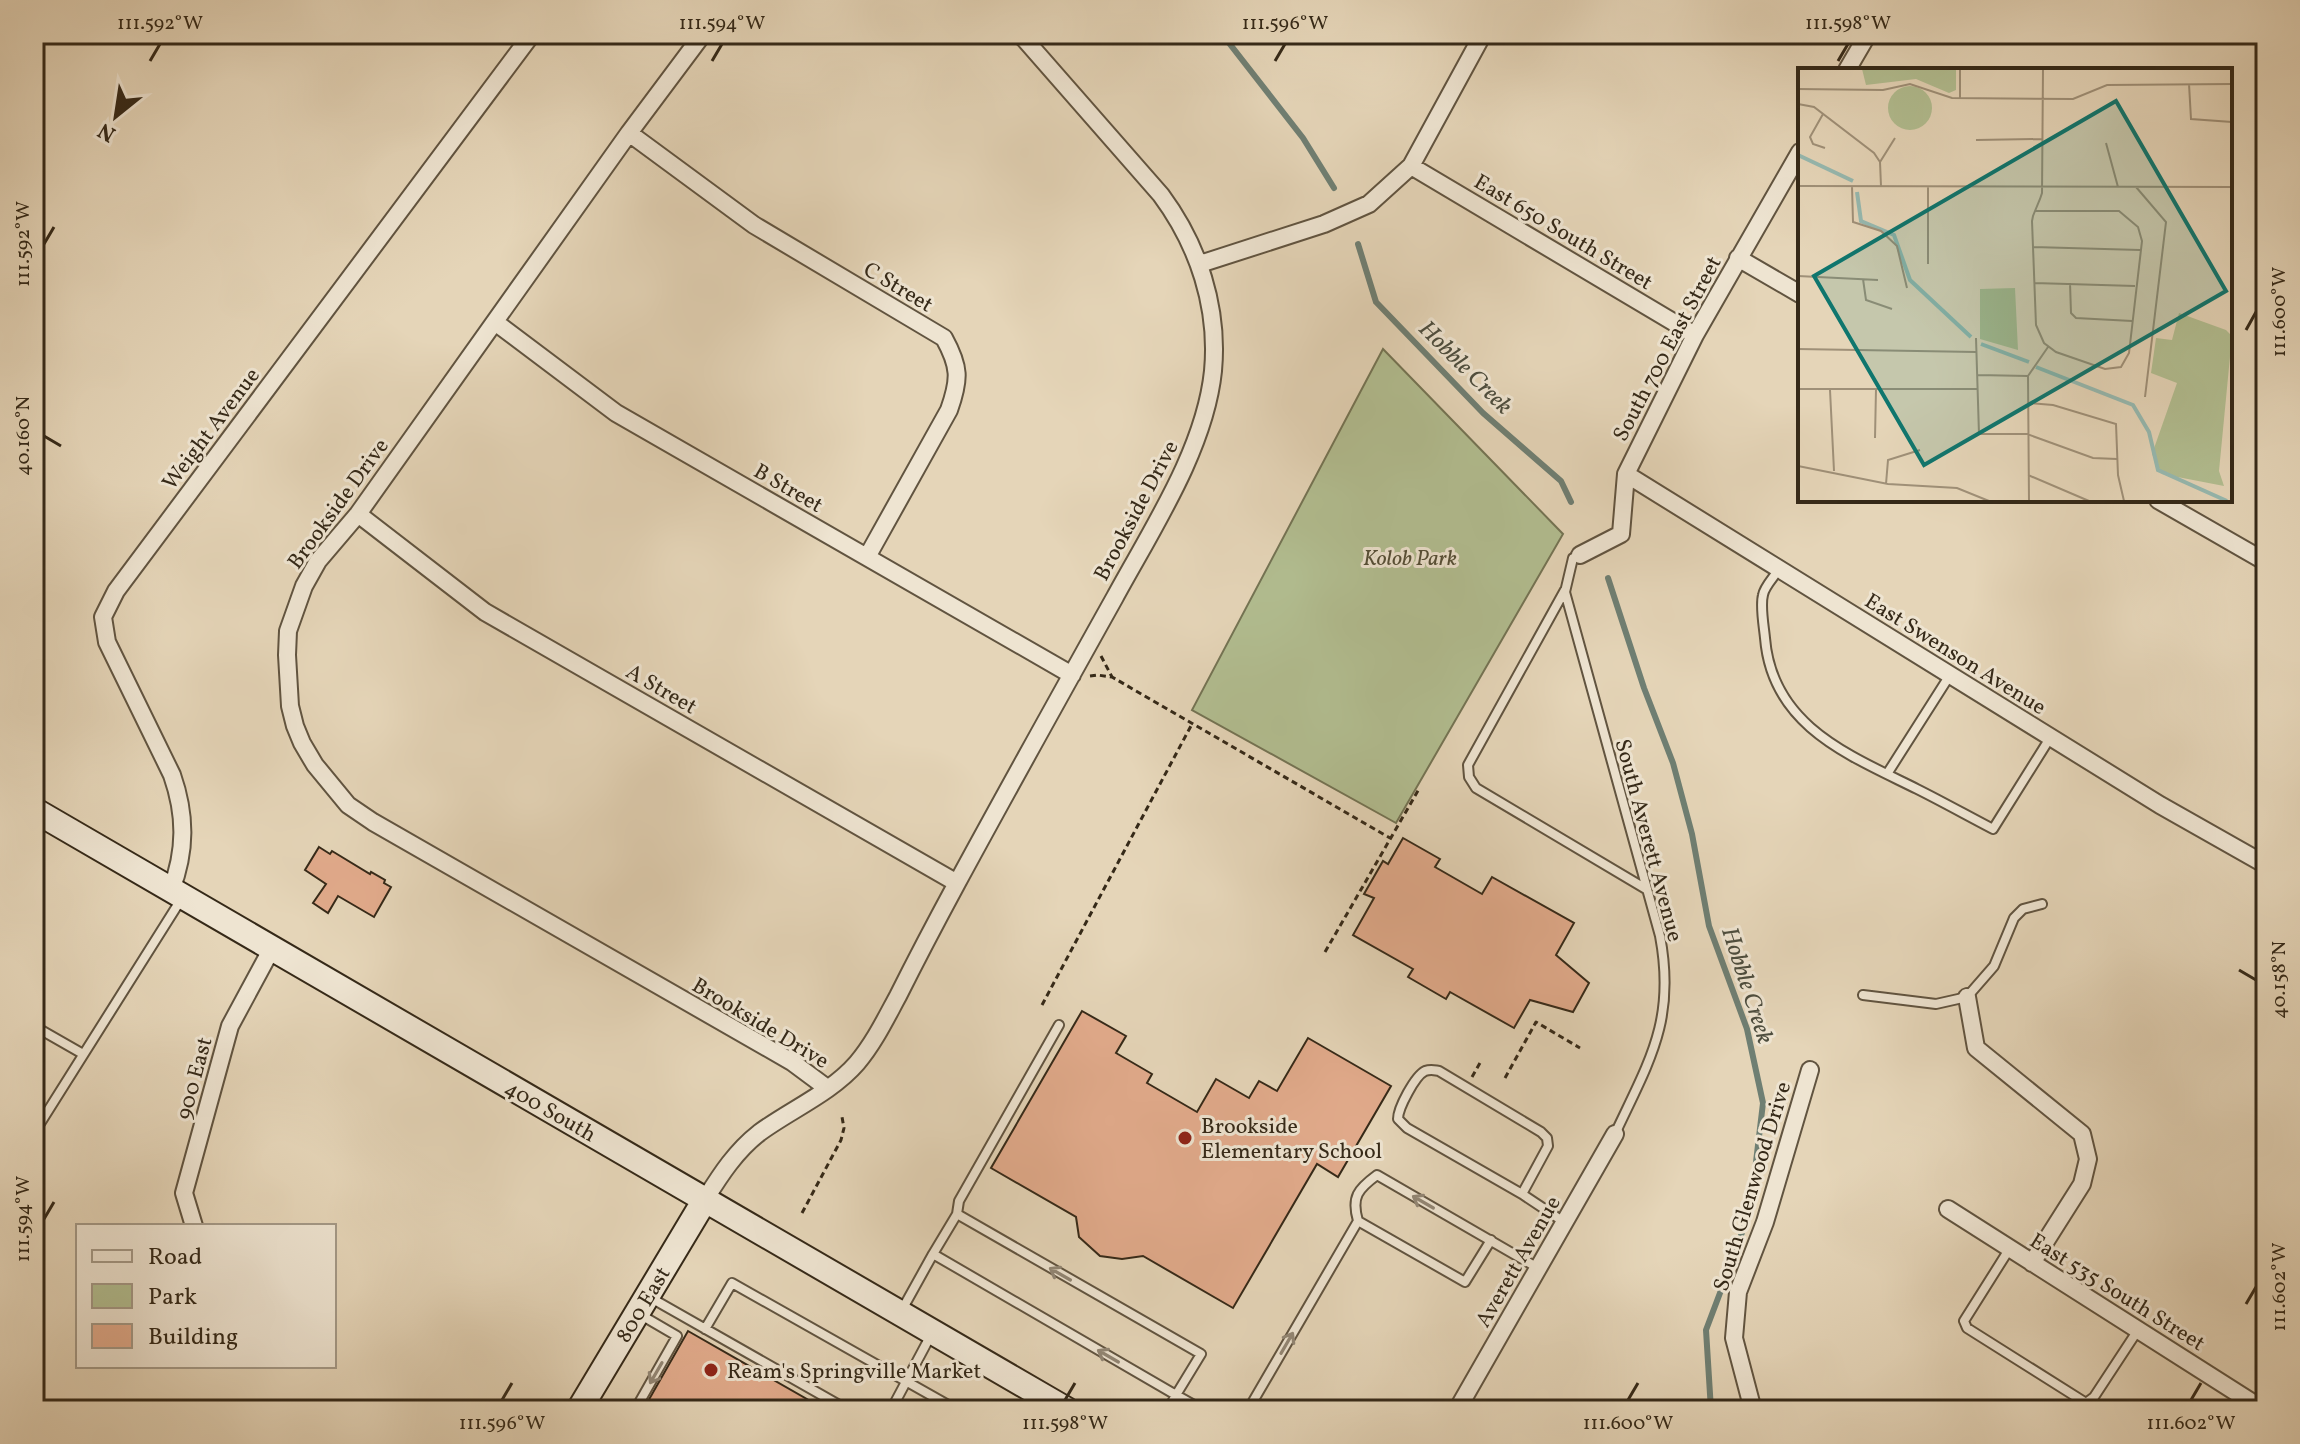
<svg xmlns="http://www.w3.org/2000/svg" width="2300" height="1444" font-family="Vollkorn,serif">
<style>
.green{fill:#b2be91;stroke:#747454;stroke-width:2}
.lines{fill:none;stroke-linecap:round;stroke-linejoin:round}
.stream{stroke:#6f7f73;stroke-width:6}
.building{fill:#e2ab8c;stroke:#352918;stroke-width:2}
.lane-casing{stroke:#615440;stroke-width:12}
.street-casing{stroke:#615440;stroke-width:20}
.secondary-casing{stroke:#352918;stroke-width:28}
.path{stroke:#352918;stroke-width:3;stroke-dasharray:6 4;stroke-linecap:butt}
.lane{stroke:#eee4d1;stroke-width:8}
.street{stroke:#eee4d1;stroke-width:16}
.secondary{stroke:#eee4d1;stroke-width:24}
.oneway{stroke:#928674}
.ticks{fill:none;stroke:#352918;stroke-width:3}
.poi-dot{fill:#8f2418;stroke:#eee4d1;stroke-width:3}
.labels{text-anchor:middle;stroke-width:6;stroke-linejoin:round;paint-order:stroke}
.street-label{font-size:22px;fill:#352918;stroke:#eee4d1}
.park-label{font-size:22px;font-style:italic;fill:#544e36;stroke:#eee4d1}
.poi-label{font-size:22px;fill:#352918;stroke:#eee4d1;text-anchor:start}
.water-label{font-size:24px;font-style:italic;fill:#4d4d3e;stroke:#eee4d1}
.inset-river{fill:none;stroke:#96b9b0;stroke-width:4}
.inset-road{fill:none;stroke:#9f9078;stroke-width:2}
.view{fill:#0f766e;fill-opacity:0.15;stroke:#0f766e;stroke-width:4}
.inset-edge{fill:none;stroke:#352918;stroke-width:4}
.neatline{fill:none;stroke:#352918;stroke-width:3}
.ticks-label{font-size:20px;text-anchor:middle;fill:#352918}
</style>
<rect width="100%" height="100%" fill="#e5d5b8"/>
<filter id="stains"><feTurbulence type="fractalNoise" baseFrequency=".0025" numOctaves="4"/><feColorMatrix values="0 0 0 0 .2 0 0 0 0 .09 0 0 0 0 .02 0 0 0 .5 -.17"/></filter>
<radialGradient id="worn" r=".72"><stop offset=".6" stop-color="#630" stop-opacity="0"/><stop offset="1" stop-color="#630" stop-opacity=".3"/></radialGradient>
<path class="green" d="M1383 349 1563 534 1396 823 1192 710Z"/>
<g class="lines">
<path class="stream" d="M1222 34 1303 138 1334 188
M1358 244 1376 302 1483 413 1561 481 1571 502
M1608 578 1644 688 1673 763 1692 834 1709 926 1747 1029 1763 1103 1751 1204 1737 1248 1706 1330 1711 1410"/>
</g>
<path class="building" d="M1403 838 1440 859 1435 867 1482 894 1492 877 1574 923 1556 955 1589 983 1573 1012 1530 1000 1514 1028 1450 992 1446 999 1408 977 1413 969 1353 935 1374 898 1364 894 1383 861 1388 864Z
M319 847 330 854 332 851 370 874 371 872 385 880 384 883 391 887 374 917 338 896 328 913 313 903 326 884 305 870Z
M1082 1011 1126 1036 1116 1053 1152 1074 1147 1083 1197 1112 1216 1079 1249 1098 1259 1081 1277 1091 1308 1038 1391 1086 1338 1177 1317 1164 1233 1308 1143 1256 1122 1259 1100 1256 1079 1237 1076 1217 991 1168Z
M688 1331 826 1410H643Z"/>
<g class="lines">
<defs>
<path id="lane" d="M1580 556 1573 558 1565 592 1660 936C1676 1021 1649 1061 1615 1134
M1779 569C1774 577 1764 587 1763 595 1760 606 1764 627 1765 638 1772 726 1849 755 1917 789 1943 802 1968 816 1993 829L2050 738
M1565 590 1468 765 1469 777 1476 788 1646 889
M1887 774 1950 675
M1863 995 1936 1004 1967 997 1994 966 2014 918 2023 909 2042 904
M34 1026 83 1054
M34 1133 182 898
M1522 1194 1548 1146 1547 1138 1541 1132 1439 1071C1433 1070 1431 1069 1425 1071 1415 1076 1398 1108 1398 1119L1407 1128 1522 1194 1564 1222
M1491 1240 1465 1282 1358 1221C1351 1197 1358 1189 1377 1175L1538 1268
M2010 1248 1964 1321 1967 1328 2086 1403 2094 1397 2138 1330
M933 1254 957 1214 959 1201 1059 1025
M651 1298 848 1410
M903 1308 933 1254 1176 1395 1201 1354 957 1214
M705 1329 732 1283 957 1410
M635 1410 677 1336 641 1315
M891 1410 932 1333
M1168 1410 1176 1395 1203 1410
M1248 1410 1358 1221"/>
<path id="street" d="M703 34 629 133 358 514 318 561 304 586 288 631 287 655 290 706 295 726 302 743 315 765 348 805 373 822 792 1062 827 1088
M1847 70 1868 34
M629 133 754 225 944 338C960 367 960 379 949 410L867 557
M1411 166 1695 335
M1738 258 1800 294
M1200 264 1324 224 1369 204 1411 166 1483 34
M495 322 616 413 1072 675
M1626 474 2160 805 2266 865
M2158 500 2266 562
M358 514 485 612 957 883
M1580 555 1621 534 1626 474 1695 335 1800 152
M171 890C186 851 186 815 172 775L107 642 103 617 116 591 532 34
M1967 997 1976 1048 2082 1134 2088 1159 2082 1184 2032 1263
M706 1198C721 1174 736 1151 759 1133 790 1110 831 1093 857 1063 874 1043 886 1018 898 996 917 958 937 920 957 883 1009 787 1062 692 1115 597 1152 529 1205 449 1213 371 1219 307 1198 245 1161 195L1020 34
M1948 1209 2264 1410
M194 1226 184 1193 230 1026 271 950
M1457 1410 1615 1134
M1753 1410 1734 1338 1738 1292 1765 1222 1810 1070"/>
<path id="secondary" d="M34 810C378 1011 724 1208 1067 1410
M579 1410 706 1198"/>
</defs>
<use href="#lane" class="lane-casing"/>
<use href="#street" class="street-casing"/>
<use href="#secondary" class="secondary-casing"/>
<path class="path" d="M1101 656 1112 677
M1090 676 1097 675 1112 677 1390 838
M1325 952 1419 789
M1042 1005 1192 724
M1472 1077 1480 1063
M1505 1078 1536 1022 1580 1048
M802 1213 841 1140 844 1128 842 1117"/>
<use href="#lane" class="lane"/>
<use href="#street" class="street"/>
<use href="#secondary" class="secondary"/>
</g>
<defs><path id="oneway-shaft" d="M-6 0H5M1.5-3L5.5 0L1.5 3" fill="none" stroke-width="1.6" stroke-linecap="round" stroke-linejoin="round" transform="scale(2)"/></defs>
<g class="oneway">
<use href="#oneway-shaft" transform="translate(1423 1202) rotate(-150)"/>
<use href="#oneway-shaft" transform="translate(1060 1274) rotate(-150)"/>
<use href="#oneway-shaft" transform="translate(1287 1343) rotate(-60)"/>
<use href="#oneway-shaft" transform="translate(1108 1356) rotate(-150)"/>
<use href="#oneway-shaft" transform="translate(656 1373) rotate(120)"/>
</g>
<path class="ticks" d="M150 61 160 44M712 61 722 44M1275 61 1285 44M1838 61 1848 44M44 244 54 227M2246 330 2256 312M44 436 61 446M2239 970 2256 980M44 1219 54 1202M2246 1304 2256 1287M502 1400 512 1383M1065 1400 1075 1383M1628 1400 1638 1383M2191 1400 2201 1383"/>
<g class="poi-dot">
<circle cx="1185" cy="1138" r="8"/>
<circle cx="711" cy="1370" r="8"/>
</g>
<g class="labels">
<g class="street-label">
<text transform="translate(1564 231) rotate(31)" y="8">East 650 South Street</text>
<text transform="translate(899 286) rotate(31)" y="8">C Street</text>
<text transform="translate(1666 348) rotate(-62)" y="8">South 700 East Street</text>
<text transform="translate(210 428) rotate(-53)" y="8">Weight Avenue</text>
<text transform="translate(789 487) rotate(30)" y="8">B Street</text>
<text transform="translate(337 503) rotate(-54)" y="8">Brookside Drive</text>
<text transform="translate(1135 510) rotate(-62)" y="8">Brookside Drive</text>
<text transform="translate(1956 653) rotate(32)" y="8">East Swenson Avenue</text>
<text transform="translate(662 688) rotate(30)" y="8">A Street</text>
<text transform="translate(1650 840) rotate(75)" y="8">South Averett Avenue</text>
<text transform="translate(761 1022) rotate(31)" y="8">Brookside Drive</text>
<text transform="translate(193 1078) rotate(-75)" y="8">900 East</text>
<text transform="translate(551 1110) rotate(30)" y="8">400 South</text>
<text transform="translate(1751 1186) rotate(-73)" y="8">South Glenwood Drive</text>
<text transform="translate(1517 1261) rotate(-60)" y="8">Averett Avenue</text>
<text transform="translate(2118 1291) rotate(32)" y="8">East 535 South Street</text>
<text transform="translate(642 1304) rotate(-59)" y="8">800 East</text>
</g>
<g class="park-label">
<text x="1410" y="565">Kolob Park</text>
</g>
<g class="poi-label">
<text x="1201" y="1133">Brookside<tspan x="1201" dy="25">Elementary School</tspan></text>
<text x="727" y="1378">Ream's Springville Market</text>
</g>
<g class="water-label">
<text transform="translate(1466 367) rotate(45)" y="8">Hobble Creek</text>
<text transform="translate(1748 985) rotate(72)" y="8">Hobble Creek</text>
</g>
</g>
<g transform="translate(1798 68)">
<rect width="434" height="434" fill="#e5d5b8"/>
<path d="M64 1H158V22L151 25 118 11 68 17ZM90 40a22 22 0 1 1 44 0a22 22 0 1 1-44 0ZM217 220 220 282 182 271V221ZM381 245 428 262 434 268 421 403 426 418 364 406 354 386 379 315 353 305 358 270 374 272Z" fill="#b2be91"/>
<path class="inset-river" d="M0 87 55 113M59 124 63 153 96 167 112 212 173 269M183 276 231 294M238 299 335 337 351 364 360 402 429 433"/>
<path class="inset-road" d="M162 1V31M391 16 393 51 434 54M0 21 85 22 112 16 154 30 275 31 309 17 434 16M0 36 16 39 76 85 82 94 83 118M25 46 12 69 15 76 27 80M178 72 244 71M308 75 320 119M82 94 97 70M0 118 434 119M54 118 55 154 83 163 99 178 109 220M338 119 368 154 347 329M237 143H321L340 159 344 173 331 285 323 299 307 301 258 284 246 275 238 257 234 153 235 148 237 143 242 131 244 125 245 1M235 179 342 182M130 196V118M0 208 80 212M65 211 68 232 94 241M236 215 337 218M272 215 273 245 278 250 334 253M178 270 181 366H229L295 390 319 391M0 281 178 284M180 307 230 308M0 321H180M32 322 36 403M231 335 255 337 318 356 320 407 326 433M77 370 78 321M0 398 90 416 159 420 191 433M230 407 291 433M88 416 90 392 122 382M231 433 230 308 250 279"/>
<path class="view" d="M318 33 428 223 126 397 16 208Z"/>
<rect width="434" height="434" class="inset-edge"/>
</g>
<rect width="2300" height="1444" fill="none" stroke="#e5d5b8" stroke-width="88"/>
<rect x="76" y="1224" width="260" height="144" fill="#eee4d1" stroke="#a49987" stroke-width="2"/>
<rect x="92" y="1250" width="40" height="12" fill="#eee4d1" stroke="#a49987" stroke-width="2"/>
<text x="148" y="1264" font-size="24" fill="#352918">Road</text>
<rect x="92" y="1284" width="40" height="24" fill="#b2be91" stroke="#a49987" stroke-width="2"/>
<text x="148" y="1304" font-size="24" fill="#352918">Park</text>
<rect x="92" y="1324" width="40" height="24" fill="#e2ab8c" stroke="#a49987" stroke-width="2"/>
<text x="148" y="1344" font-size="24" fill="#352918">Building</text>
<g transform="translate(116 116) rotate(210)" stroke="#eee4d1" stroke-width="6" paint-order="stroke">
<path d="M0-6L14 30L0 20L-14 30Z" fill="#352918"/>
<text y="-12" font-size="22" font-weight="bold" text-anchor="middle" fill="#352918">N</text>
</g>
<rect x="44" y="44" width="2212" height="1356" class="neatline"/>
<g class="ticks-label">
<text x="160" y="29">111.592°W</text>
<text x="722" y="29">111.594°W</text>
<text x="1285" y="29">111.596°W</text>
<text x="1848" y="29">111.598°W</text>
<text transform="translate(22 244) rotate(-90)" y="7">111.592°W</text>
<text transform="translate(2278 312) rotate(-90)" y="7">111.600°W</text>
<text transform="translate(22 436) rotate(-90)" y="7">40.160°N</text>
<text transform="translate(2278 980) rotate(-90)" y="7">40.158°N</text>
<text transform="translate(22 1219) rotate(-90)" y="7">111.594°W</text>
<text transform="translate(2278 1287) rotate(-90)" y="7">111.602°W</text>
<text x="502" y="1429">111.596°W</text>
<text x="1065" y="1429">111.598°W</text>
<text x="1628" y="1429">111.600°W</text>
<text x="2191" y="1429">111.602°W</text>
</g>
<rect width="100%" height="100%" filter="url(#stains)"/>
<rect width="100%" height="100%" fill="url(#worn)"/>
</svg>
